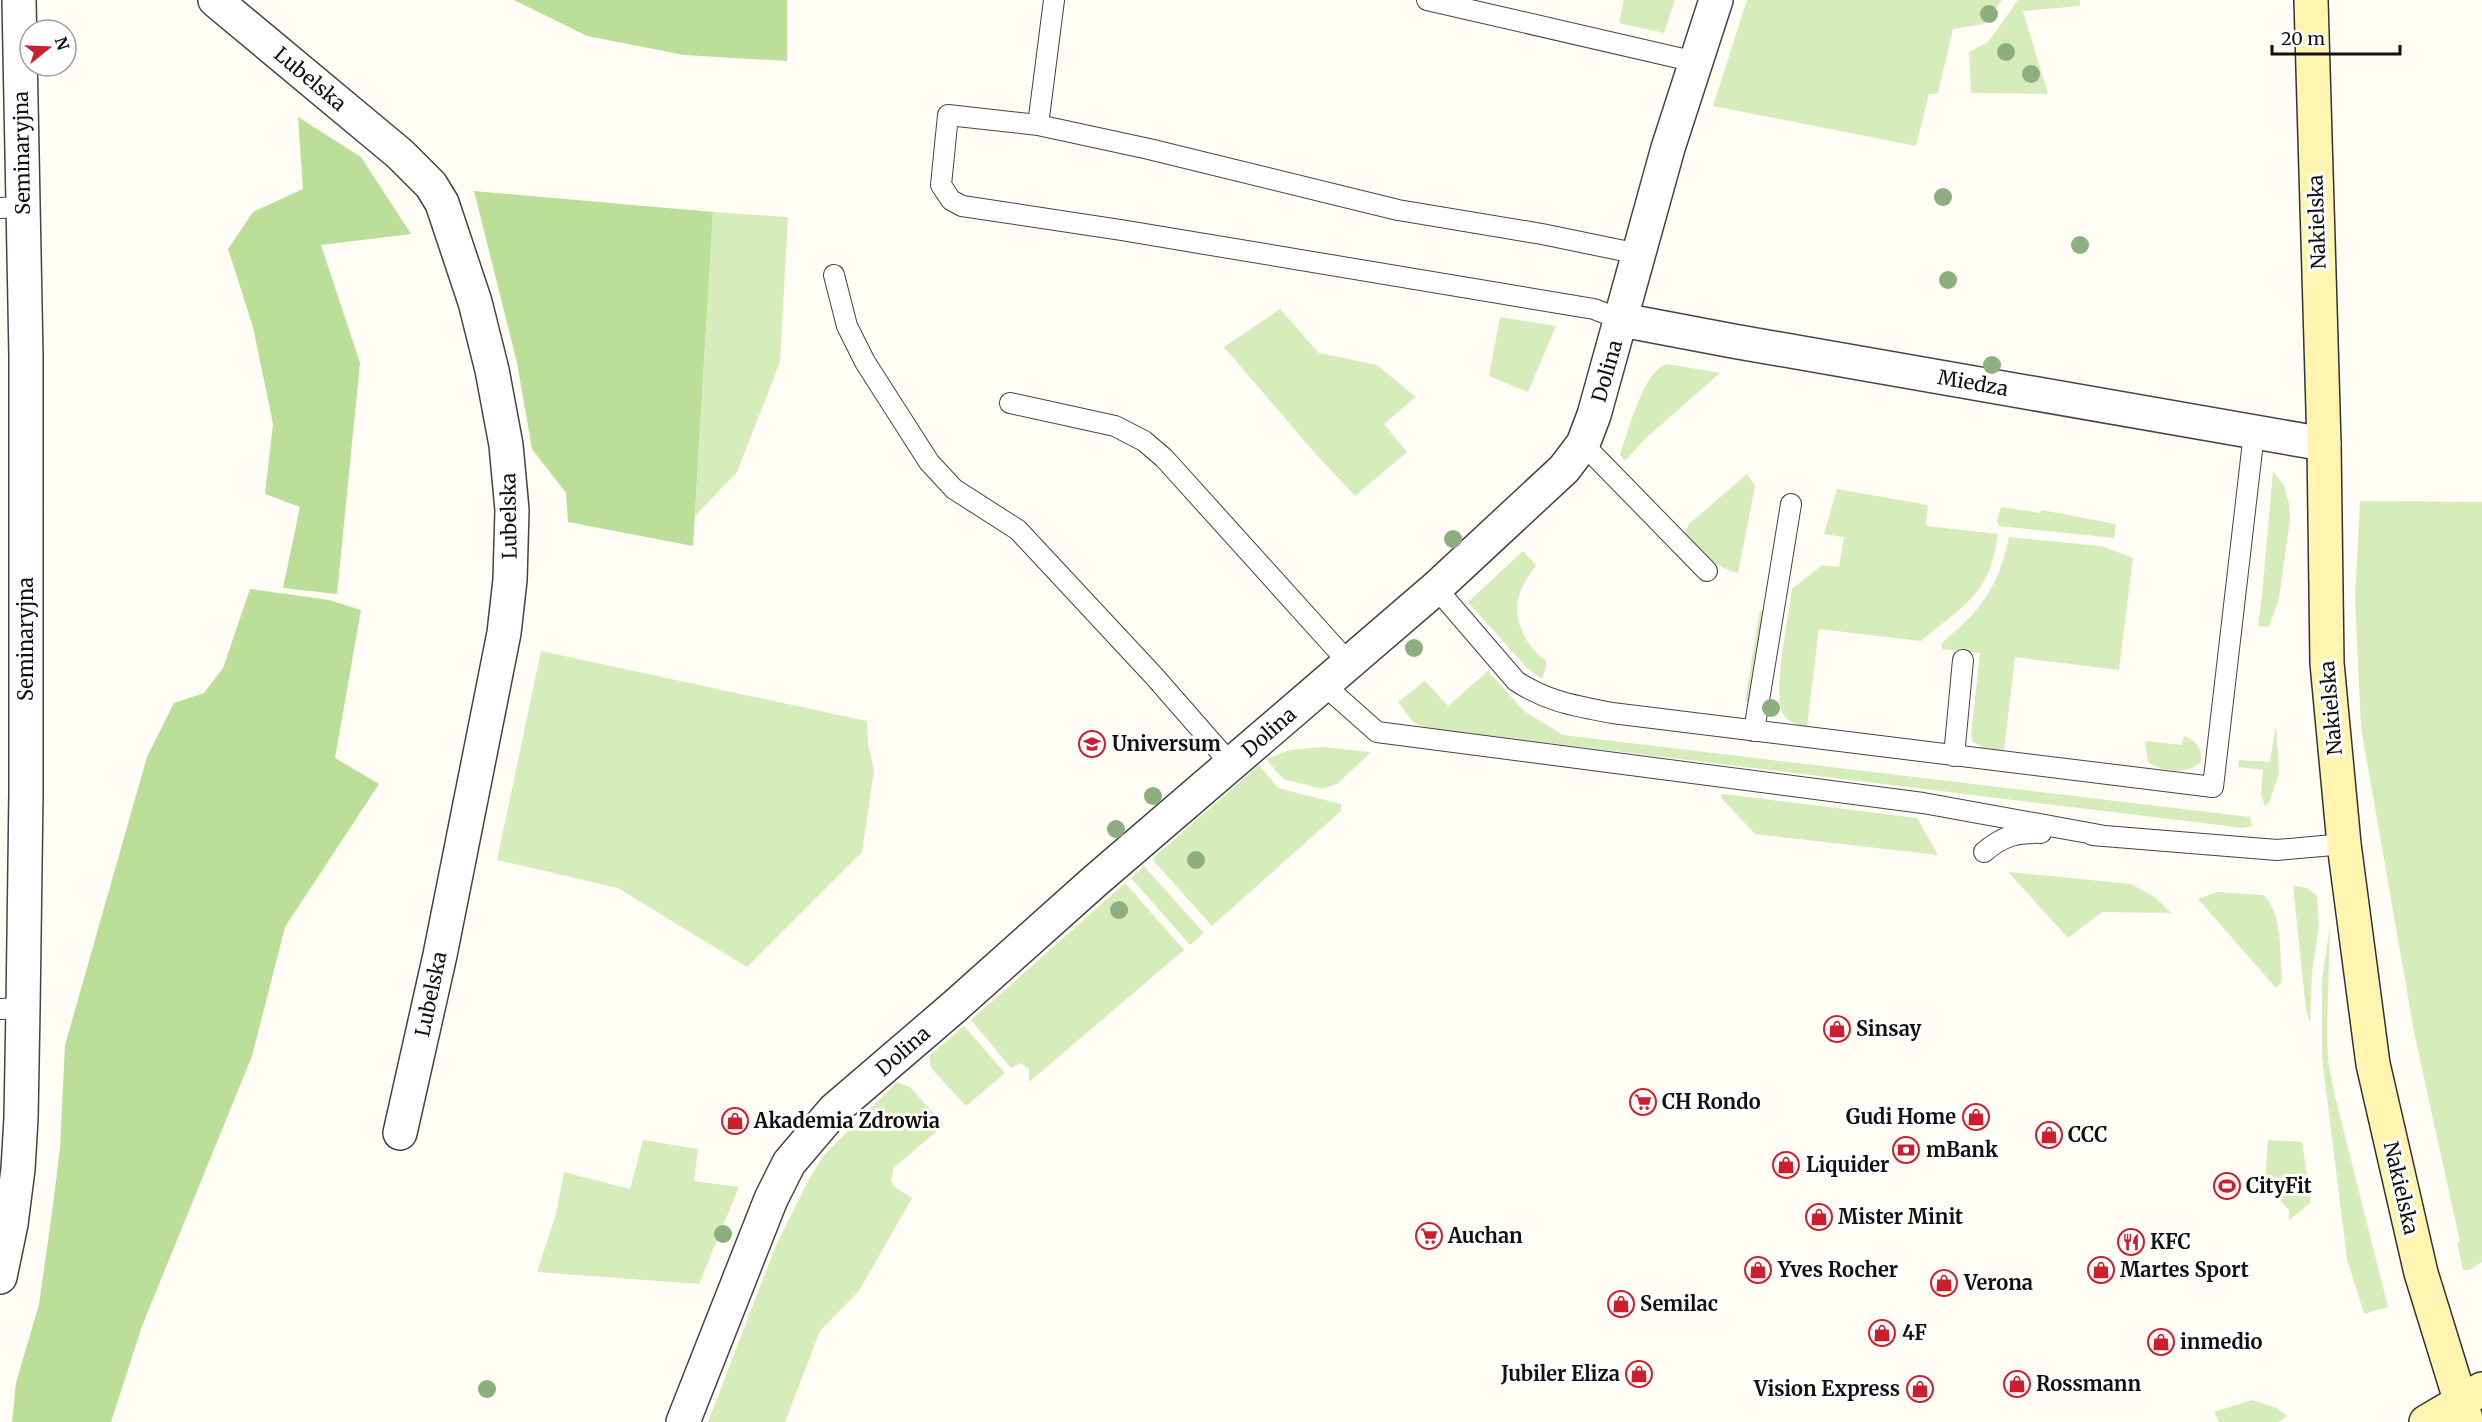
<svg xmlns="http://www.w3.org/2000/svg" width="2482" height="1422" font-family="Merriweather,serif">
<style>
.green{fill:#d6edbb}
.forest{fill:#bbdf99}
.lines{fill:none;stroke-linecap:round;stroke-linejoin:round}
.lane-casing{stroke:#444;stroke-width:22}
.street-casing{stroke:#444;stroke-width:36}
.secondary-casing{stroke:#333;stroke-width:36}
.lane{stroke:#fff;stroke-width:20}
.street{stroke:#fff;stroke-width:33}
.secondary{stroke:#fff4b0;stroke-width:33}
.tree{fill:#8dae7e}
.labels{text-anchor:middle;stroke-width:6;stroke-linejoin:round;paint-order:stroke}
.street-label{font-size:20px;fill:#111;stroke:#fff}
.poi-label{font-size:20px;font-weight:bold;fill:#111;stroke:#fff;text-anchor:start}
</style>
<rect width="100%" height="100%" fill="#fffdf5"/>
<path class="green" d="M1624 0H1675L1664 33 1619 23Z
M1747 0H2002L1984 24 1953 29 1938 93 1929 94 1916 146 1713 106Z
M2018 0H2080V6L2023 11 2048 94 1971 93 1969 52 1988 42Z
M713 212 788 217 780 362 737 472 695 516Z
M1280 309 1319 353 1377 365 1416 397 1384 424 1407 452 1355 496 1313 451 1224 347Z
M1500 317 1556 326 1528 392 1489 376Z
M1667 364 1720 373 1646 438 1625 461 1620 455C1628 433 1643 370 1667 364Z
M2273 471 2284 486 2289 503 2290 520 2279 598 2269 627 2258 626 2262 596Z
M1747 474 1755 486 1738 573C1716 567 1696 553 1685 533L1689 524Z
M1837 489 1928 505 1926 523 1927 526 1998 534C1995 549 1993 565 1985 579 1972 605 1942 622 1921 641L1819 629 1807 727C1798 724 1788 723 1783 714 1772 692 1789 616 1792 589L1822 565 1839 567 1844 537 1824 534Z
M2360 501 2482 502V1262L2469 1270H2463L2457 1243 2460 1242 2415 1037 2361 727 2355 599Z
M2001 507 2040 513 2042 510 2116 524 2114 538 1999 526 1997 521Z
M2009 537 2101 546 2133 558 2119 670 2015 657 2004 750 1984 748 1973 742 1971 736 1980 653 1942 649V643C1951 634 1961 626 1970 617 1992 594 2003 567 2009 537Z
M1523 551 1536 565C1519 589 1510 606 1524 635 1529 645 1536 654 1546 660V668L1542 679 1529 670 1468 602Z
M1760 610 1770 612 1755 705 1745 701Z
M541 651 867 721 868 744 874 770 862 852 747 967 618 888 497 860Z
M1488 671 1524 711 1563 735 2250 817 2252 826 2243 828 1426 728 1413 722 1398 702 1425 681 1448 706Z
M2276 725 2279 773 2269 803 2265 806 2261 795 2263 770 2238 767 2239 760 2270 762Z
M2184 736C2196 740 2202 748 2201 761 2188 776 2163 772 2148 762L2145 741 2182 745Z
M1323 747 1371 752 1337 784 1322 789 1283 779 1266 759 1290 750Z
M1259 765 1278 788 1341 804V811L1212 926 1152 859Z
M1723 794 1917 818 1938 855 1755 834 1722 799 1721 795Z
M1144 866 1204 933 1190 945 1131 878Z
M2008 872 2131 884 2155 897 2171 913 2102 912 2068 938Z
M1125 883 1184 950 1029 1082V1069L1021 1063 1011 1068 971 1020Z
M2293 886 2307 888 2317 896 2319 926 2312 972 2310 1023 2306 1010Z
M2217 892 2263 895C2282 909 2280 955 2282 977L2281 983 2276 988 2198 899Z
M2330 925 2327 1033 2328 1060 2334 1092 2388 1307 2364 1314 2347 1259 2322 1057V980Z
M964 1026 1005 1073 966 1106 931 1068 929 1056Z
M897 1082 910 1087 944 1125 897 1165 893 1169 891 1181 896 1188 912 1198 859 1291 820 1331 785 1422H708L776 1245 810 1177 824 1155Z
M643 1140 698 1149 694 1181 739 1187 699 1284 537 1272 556 1214 564 1172 630 1189Z
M2268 1140 2302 1142 2311 1202 2289 1220V1210L2265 1184Z
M2252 1400 2277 1408 2288 1416 2278 1422H2219L2214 1412Z"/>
<path class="forest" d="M514 0H787V61L684 55 587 36Z
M298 117 361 157 411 234 321 245 360 363 337 594 283 588 300 507 265 494 273 424 253 327 228 249 253 212 303 189Z
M474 191 713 212 693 546 568 522 566 493 532 449 517 363Z
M250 589 329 600 361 610 335 758 379 784 285 927 252 1056 142 1326 111 1422H12L16 1383 39 1304 52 1213 60 1148 65 1045 147 757 174 703 204 693 223 668Z"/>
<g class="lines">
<defs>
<path id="lane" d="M1427 0 1696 62
M1038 125 1054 0
M0 208 22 207
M834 275 847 326 865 362 929 462 954 489 1018 530 1154 676 1231 764
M1622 320 1594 309 1121 230 962 206 951 200 941 185 948 115 1038 125 1149 149 1398 210 1542 234 1639 254
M1010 403 1115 426 1144 441 1164 458 1349 663
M1583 444 1707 571
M1436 588 1516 681C1548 702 1576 706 1612 713L2213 787 2254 433
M1324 685 1377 732 1923 803 2105 836
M1754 731 1791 504
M1954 756 1963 660
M2092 835 2277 850 2344 844
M1984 852C2003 836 2017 832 2041 833
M0 1009 23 1008"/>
<path id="street" d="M215 0 400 154 431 185 442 203 475 302 492 370 506 445 512 510 510 580 504 633 440 955 400 1133
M1622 320 1733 341 2324 444
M0 1277 11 1224 18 1169 21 1118 23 1008 26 793V356L19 0
M683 1422 771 1199 789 1163 834 1110 954 1007 1095 881 1436 588 1564 469 1583 444 1594 415 1668 148 1716 0"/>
<path id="secondary" d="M2311 0 2324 444 2327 663 2344 844 2373 1064 2421 1273 2467 1422
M2426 1422 2482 1389"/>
</defs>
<use href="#lane" class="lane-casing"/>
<use href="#street" class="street-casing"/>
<use href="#secondary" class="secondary-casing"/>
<use href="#lane" class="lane"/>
<use href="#street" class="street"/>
<use href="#secondary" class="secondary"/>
</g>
<g class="tree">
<circle cx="1989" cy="14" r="9"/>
<circle cx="2006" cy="52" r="9"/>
<circle cx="2031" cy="74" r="9"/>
<circle cx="1943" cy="197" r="9"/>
<circle cx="2080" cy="245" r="9"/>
<circle cx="1948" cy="280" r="9"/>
<circle cx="1992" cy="365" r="9"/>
<circle cx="1453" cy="539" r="9"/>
<circle cx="1414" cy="648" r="9"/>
<circle cx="1771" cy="708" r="9"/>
<circle cx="1153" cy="796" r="9"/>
<circle cx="1116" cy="829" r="9"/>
<circle cx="1196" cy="860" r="9"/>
<circle cx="1119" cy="910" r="9"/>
<circle cx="723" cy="1234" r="9"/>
<circle cx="487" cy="1389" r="9"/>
</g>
<defs>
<symbol id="school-ring" viewBox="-11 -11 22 22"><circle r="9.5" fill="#fff" stroke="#cb1f2d" stroke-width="1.5"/><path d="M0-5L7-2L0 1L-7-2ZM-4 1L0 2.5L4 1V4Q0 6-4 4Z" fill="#cb1f2d"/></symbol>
<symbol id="shop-ring" viewBox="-11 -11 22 22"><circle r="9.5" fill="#fff" stroke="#cb1f2d" stroke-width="1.5"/><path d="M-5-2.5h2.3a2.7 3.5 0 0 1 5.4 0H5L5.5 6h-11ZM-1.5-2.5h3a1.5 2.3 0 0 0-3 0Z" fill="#cb1f2d"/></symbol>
<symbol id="supermarket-ring" viewBox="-11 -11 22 22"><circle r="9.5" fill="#fff" stroke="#cb1f2d" stroke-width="1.5"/><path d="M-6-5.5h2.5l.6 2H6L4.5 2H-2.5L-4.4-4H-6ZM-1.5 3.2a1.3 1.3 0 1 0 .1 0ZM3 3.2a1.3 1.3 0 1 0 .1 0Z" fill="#cb1f2d"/></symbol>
<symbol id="bank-ring" viewBox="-11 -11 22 22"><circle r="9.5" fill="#fff" stroke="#cb1f2d" stroke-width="1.5"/><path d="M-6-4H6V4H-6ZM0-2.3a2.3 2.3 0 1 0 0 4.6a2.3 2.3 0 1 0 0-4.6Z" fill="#cb1f2d"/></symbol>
<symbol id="stadium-ring" viewBox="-11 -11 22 22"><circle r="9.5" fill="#fff" stroke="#cb1f2d" stroke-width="1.5"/><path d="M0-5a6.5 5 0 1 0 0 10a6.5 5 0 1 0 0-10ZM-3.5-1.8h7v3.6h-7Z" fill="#cb1f2d"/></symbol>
<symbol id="restaurant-ring" viewBox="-11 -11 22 22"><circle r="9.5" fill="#fff" stroke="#cb1f2d" stroke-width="1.5"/><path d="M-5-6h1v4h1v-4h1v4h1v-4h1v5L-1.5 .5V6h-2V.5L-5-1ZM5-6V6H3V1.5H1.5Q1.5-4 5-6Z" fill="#cb1f2d"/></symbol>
</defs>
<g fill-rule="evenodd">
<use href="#school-ring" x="1077" y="729" width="30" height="30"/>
<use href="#shop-ring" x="1822" y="1014" width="30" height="30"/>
<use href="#supermarket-ring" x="1628" y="1087" width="30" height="30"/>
<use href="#shop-ring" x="1961" y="1102" width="30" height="30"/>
<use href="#shop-ring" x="720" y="1106" width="30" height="30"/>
<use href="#shop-ring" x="2034" y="1120" width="30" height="30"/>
<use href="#bank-ring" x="1891" y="1135" width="30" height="30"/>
<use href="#shop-ring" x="1771" y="1150" width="30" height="30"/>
<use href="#stadium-ring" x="2212" y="1171" width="30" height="30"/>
<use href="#shop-ring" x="1804" y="1202" width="30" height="30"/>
<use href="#supermarket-ring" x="1414" y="1221" width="30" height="30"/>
<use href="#restaurant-ring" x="2116" y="1227" width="30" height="30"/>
<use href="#shop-ring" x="1743" y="1255" width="30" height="30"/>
<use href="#shop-ring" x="2086" y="1255" width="30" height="30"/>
<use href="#shop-ring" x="1929" y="1268" width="30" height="30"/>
<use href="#shop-ring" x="1606" y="1289" width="30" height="30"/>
<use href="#shop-ring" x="1867" y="1318" width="30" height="30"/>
<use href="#shop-ring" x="2146" y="1327" width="30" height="30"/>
<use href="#shop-ring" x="1624" y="1359" width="30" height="30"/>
<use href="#shop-ring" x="2002" y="1369" width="30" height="30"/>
<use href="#shop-ring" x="1905" y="1374" width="30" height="30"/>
</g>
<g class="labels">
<g class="street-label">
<text transform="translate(310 79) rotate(40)" y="7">Lubelska</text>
<text transform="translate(22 153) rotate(-91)" y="7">Seminaryjna</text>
<text transform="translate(2317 222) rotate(-92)" y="7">Nakielska</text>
<text transform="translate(1607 371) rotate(-74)" y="7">Dolina</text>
<text transform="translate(1973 383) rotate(10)" y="7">Miedza</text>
<text transform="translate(509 516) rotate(-91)" y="7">Lubelska</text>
<text transform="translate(26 639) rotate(-90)" y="7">Seminaryjna</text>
<text transform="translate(2331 708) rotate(-95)" y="7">Nakielska</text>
<text transform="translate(1269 732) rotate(-41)" y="7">Dolina</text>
<text transform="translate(431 994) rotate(-78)" y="7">Lubelska</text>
<text transform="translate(903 1051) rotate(-41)" y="7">Dolina</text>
<text transform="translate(2401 1188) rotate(77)" y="7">Nakielska</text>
</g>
<g class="poi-label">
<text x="1112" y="751">Universum</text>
<text x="1856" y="1036">Sinsay</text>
<text x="1662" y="1109">CH Rondo</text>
<text x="1956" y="1124" text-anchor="end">Gudi Home</text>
<text x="754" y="1128">Akademia Zdrowia</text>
<text x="2068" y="1142">CCC</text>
<text x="1926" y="1157">mBank</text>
<text x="1806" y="1172">Liquider</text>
<text x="2246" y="1193">CityFit</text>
<text x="1838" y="1224">Mister Minit</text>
<text x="1448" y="1243">Auchan</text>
<text x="2150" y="1249">KFC</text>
<text x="1778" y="1277">Yves Rocher</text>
<text x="2120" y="1277">Martes Sport</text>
<text x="1964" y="1290">Verona</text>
<text x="1640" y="1311">Semilac</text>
<text x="1902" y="1340">4F</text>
<text x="2180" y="1349">inmedio</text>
<text x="1620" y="1381" text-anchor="end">Jubiler Eliza</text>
<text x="2036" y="1391">Rossmann</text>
<text x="1900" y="1396" text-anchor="end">Vision Express</text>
</g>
</g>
<g transform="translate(48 48) rotate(72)"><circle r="28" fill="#ffffff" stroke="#a0a0a0" stroke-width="1.5"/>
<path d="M0-4.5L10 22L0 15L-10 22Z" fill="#cb1f2d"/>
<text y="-9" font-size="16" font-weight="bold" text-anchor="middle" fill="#111111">N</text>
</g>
<path d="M2272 45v9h128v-9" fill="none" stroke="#111111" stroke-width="3"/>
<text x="2281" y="45" font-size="18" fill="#111111" stroke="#ffffff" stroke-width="4.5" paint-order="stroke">20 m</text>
</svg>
